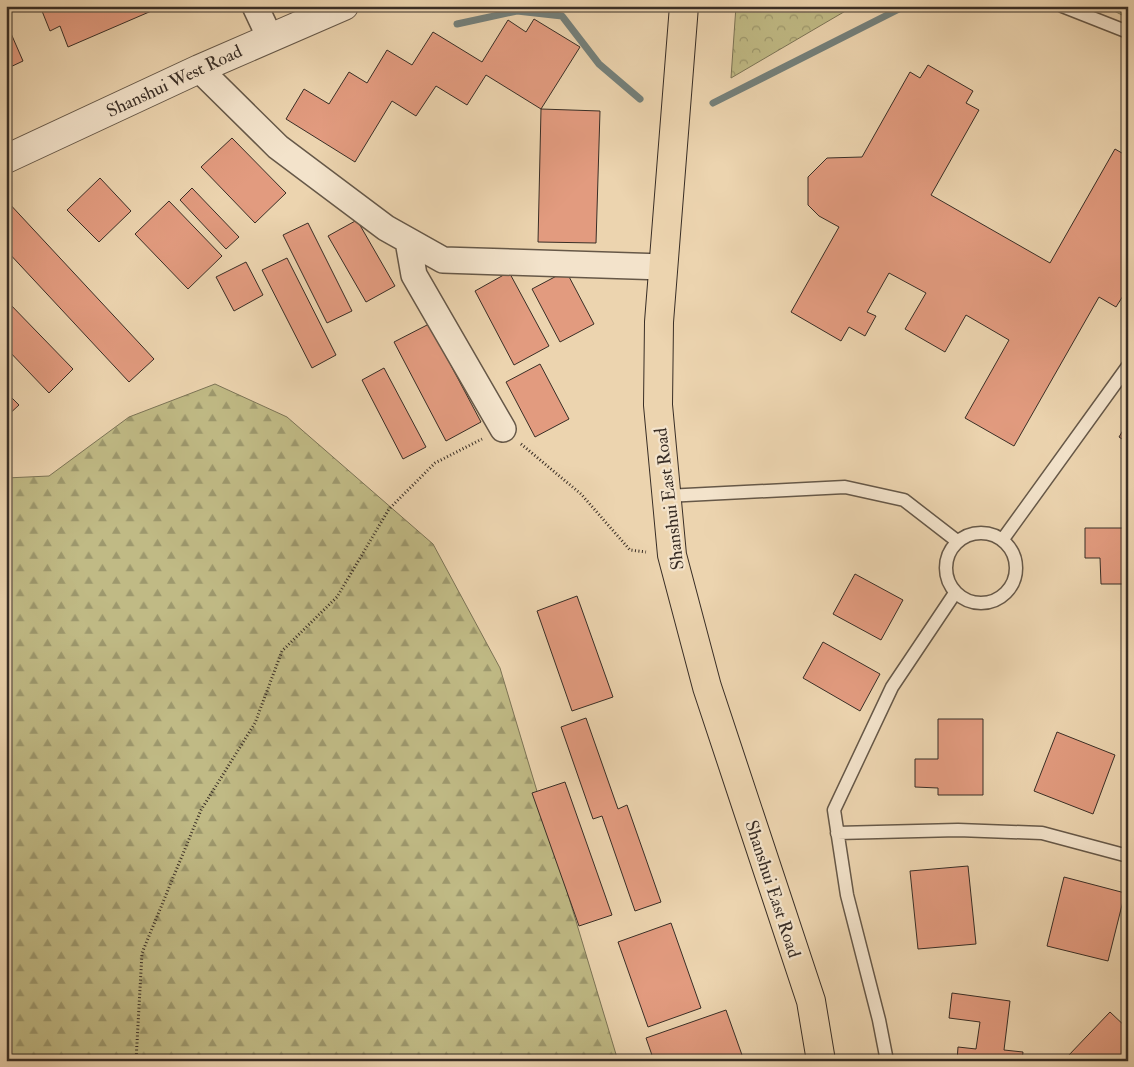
<svg xmlns="http://www.w3.org/2000/svg" width="1134" height="1067" font-family="'IM FELL Double Pica',serif">
<style>
.forest{fill:url(#forest-firs);stroke:#7c7456}
.park{fill:url(#park-crowns);stroke:#7c7456}
.lines{fill:none;stroke-linecap:round;stroke-linejoin:round}
.stream{stroke:#74807b;stroke-width:7}
.building{fill:#e29b7f;stroke:#392e26}
.service-casing{stroke:#665848;stroke-width:15}
.minor-casing{stroke:#665848;stroke-width:28}
.tertiary-casing{stroke:#665848;stroke-width:30}
.trunk-casing{stroke:#392e26;stroke-width:30}
.path{stroke:#392e26;stroke-width:3;stroke-dasharray:1 2.5;stroke-linecap:butt}
.service{stroke:#f3e3cb;stroke-width:12}
.minor{stroke:#f3e3cb;stroke-width:25}
.tertiary{stroke:#f3e3cb;stroke-width:28}
.trunk{stroke:#ecd4af;stroke-width:28}
.labels{text-anchor:middle;stroke-width:4.5;stroke-linejoin:round;paint-order:stroke}
.street-label{font-size:18px;fill:#392e26;stroke:#f3e3cb}
</style>
<defs>
<pattern id="forest-firs" width="22" height="20" patternUnits="userSpaceOnUse" patternTransform="scale(1.25)"><rect width="22" height="20" fill="#c0ba85"/><path d="M5 1l3.5 6h-7zM16 11l3.5 6h-7z" fill="#9d986d"/></pattern>
<pattern id="park-crowns" width="20" height="18" patternUnits="userSpaceOnUse" patternTransform="scale(1.25)"><rect width="20" height="18" fill="#c0ba85"/><path d="M2 6a3 3 0 1 1 6 0M12 15a3 3 0 1 1 6 0" fill="none" stroke="#9d986d"/></pattern>
</defs>
<rect width="100%" height="100%" fill="#ecd4af"/>
<filter id="stains"><feTurbulence type="fractalNoise" baseFrequency=".004" numOctaves="4"/><feColorMatrix values="0 0 0 0 .2 0 0 0 0 .09 0 0 0 0 .02 0 0 0 .5 -.17"/></filter>
<radialGradient id="worn" r=".72"><stop offset=".6" stop-color="#630" stop-opacity="0"/><stop offset="1" stop-color="#630" stop-opacity=".3"/></radialGradient>
<path class="forest" d="M215 384 287 417 433 544 500 668 618 1061H6V478L49 476 129 417Z"/>
<path class="park" d="M736 6H854L731 78Z
M1104 6H1128V18Z"/>
<g class="lines">
<path class="stream" d="M457 24 517 11 562 16 599 64 640 99
M713 103 905 6"/>
</g>
<path class="building" d="M40 6H163L68 47 60 26 50 31Z
M534 19 580 47 541 109 486 75 467 105 436 86 416 116 392 101 355 162 286 119 304 89 329 104 349 72 367 83 387 50 412 65 433 32 482 62 508 20 526 32Z
M6 22 23 61 6 69Z
M928 65 973 91 966 103 979 110 931 195 1050 263 1115 149 1127 156 1128 154V288L1116 307 1099 297 1014 446 965 418 1009 340 966 315 945 352 905 329 926 293 889 273 867 312 876 316 865 336 849 327 841 341 791 312 839 227 819 216 808 205V177L827 158 862 157 910 72 920 78Z
M541 109 600 111 596 243 538 242Z
M232 138 286 193 255 223 201 167Z
M100 178 131 211 99 242 67 210Z
M192 188 239 237 226 249 180 200Z
M6 200 154 359 129 382 6 250Z
M169 201 222 256 188 289 135 234Z
M357 220 395 286 366 302 328 236Z
M308 223 352 311 327 323 283 235Z
M287 258 336 355 312 368 262 270Z
M246 262 263 295 234 311 216 277Z
M566 271 594 324 560 342 532 289Z
M509 272 549 346 514 365 475 291Z
M6 300 73 369 49 393 6 348Z
M429 324 481 422 446 441 394 342Z
M540 364 569 419 535 437 506 382Z
M384 368 426 447 403 459 362 380Z
M6 392 19 405 6 417Z
M1128 422V443L1119 437Z
M1085 528H1128V584H1101L1100 558H1085Z
M855 574 903 600 881 640 833 614Z
M577 596 613 697 572 711 537 611Z
M823 642 880 674 860 711 803 678Z
M586 718 618 809 627 805 661 902 635 911 602 816 593 819 561 727Z
M938 719H983V795H938V788L915 787V759H938Z
M1057 732 1115 755 1093 814 1034 791Z
M565 782 612 915 579 926 532 793Z
M968 866 976 944 918 949 910 871Z
M1064 877 1125 893 1108 961 1047 946Z
M671 923 701 1008 648 1027 618 942Z
M952 993 1010 1001 1004 1050 1023 1052 1022 1061H957L958 1047 976 1049 980 1022 949 1018Z
M726 1010 742 1055 727 1061H654L646 1038Z
M1110 1012 1128 1029V1061H1073L1068 1056Z"/>
<g class="lines">
<defs>
<path id="service" d="M1062 6 1128 32
M666 496 845 487 904 500 957 541
M946 568a35 35 0 1 1 70 0a35 35 0 1 1-70 0Z
M1003 539 1128 366
M837 833 958 830 1042 833 1128 856
M887 1061 879 1020 847 895 834 810 892 687 955 593"/>
<path id="minor" d="M255 6 270 38
M199 69 278 147 386 228 443 260 664 267
M408 241 414 275 503 429"/>
<path id="tertiary" d="M6 159 199 69 344 6"/>
<path id="trunk" d="M684 6 659 322 658 405 672 555 707 687 811 1001 821 1061"/>
</defs>
<use href="#service" class="service-casing"/>
<use href="#minor" class="minor-casing"/>
<use href="#tertiary" class="tertiary-casing"/>
<use href="#trunk" class="trunk-casing"/>
<path class="path" d="M521 444 581 494 630 550 646 552
M136 1061 142 953 201 810 255 723 282 651 337 597 389 509 435 463 482 439"/>
<use href="#service" class="service"/>
<use href="#minor" class="minor"/>
<use href="#tertiary" class="tertiary"/>
<use href="#trunk" class="trunk"/>
</g>
<g class="labels">
<g class="street-label">
<text transform="translate(174 81) rotate(-25)" y="6">Shanshui West Road</text>
<text transform="translate(669 499) rotate(-97)" y="6">Shanshui East Road</text>
<text transform="translate(773 889) rotate(72)" y="6">Shanshui East Road</text>
</g>
</g>
<rect width="1134" height="1067" fill="none" stroke="#ecd4af" stroke-width="25"/>
<rect x="8" y="8" width="1119" height="1052" fill="none" stroke="#392e26" stroke-width="2.5"/>
<rect x="12" y="12" width="1109" height="1042" fill="none" stroke="#392e26"/>
<rect width="100%" height="100%" filter="url(#stains)"/>
<rect width="100%" height="100%" fill="url(#worn)"/>
</svg>
